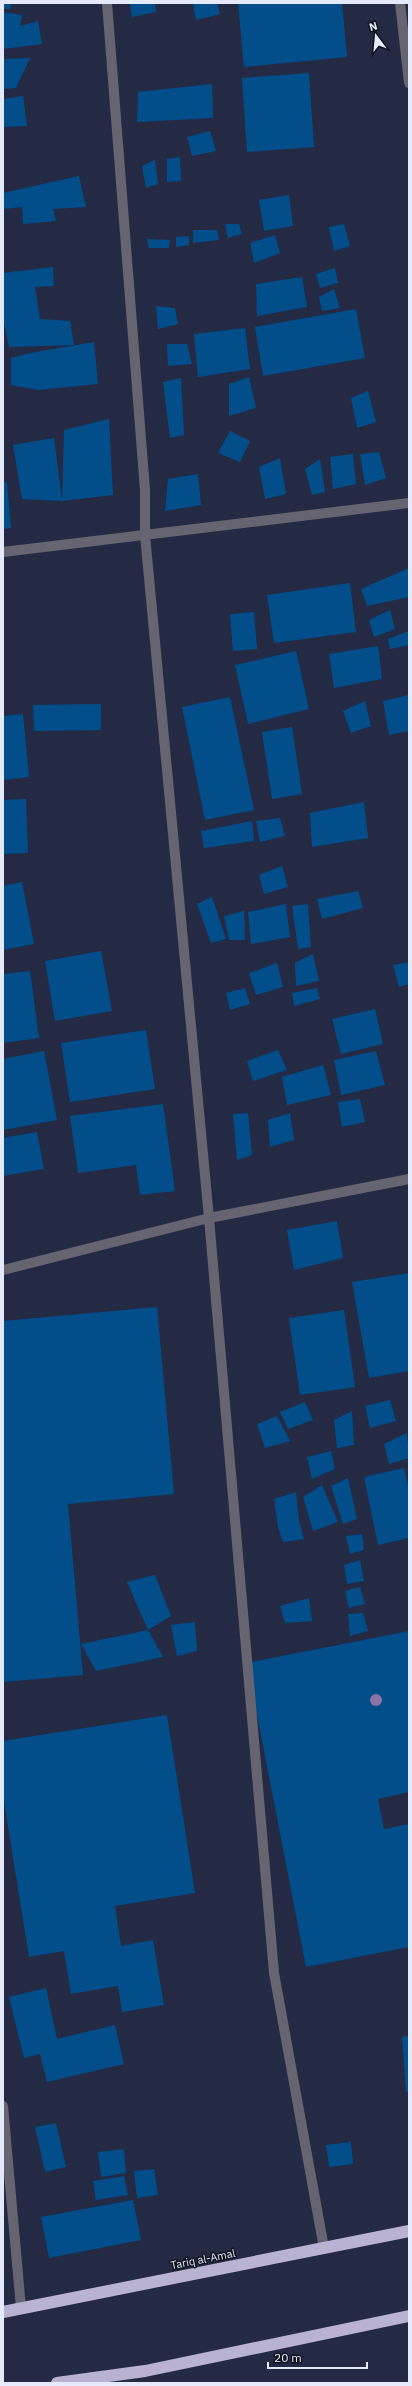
<svg xmlns="http://www.w3.org/2000/svg" width="412" height="2386" font-family="'IBM Plex Sans',sans-serif">
<style>
.building{fill:#024e8b}
.lines{fill:none;stroke-linecap:round;stroke-linejoin:round}
.street{stroke:#676472;stroke-width:10}
.highway{stroke:#b9b2d3;stroke-width:12}
.tree{fill:#8e73a9}
.labels{text-anchor:middle;stroke-width:3;stroke-linejoin:round;paint-order:stroke}
.street-label{font-size:11px;fill:#e4eafb;stroke:#10131f}
</style>
<rect width="100%" height="100%" fill="#242a43"/>
<path class="building" d="M3 3H11L10 9H3Z
M130 3H155L156 12 132 17Z
M193 3H217L220 14 196 20Z
M238 3H342L347 57 244 67Z
M3 12 22 15 20 26 38 21 42 44 3 49Z
M30 58 16 88 3 89V59Z
M309 73 314 147 247 152 242 78Z
M212 84 213 118 137 122 138 92Z
M23 96 27 126 3 127V99Z
M210 131 216 151 192 156 187 137Z
M180 157 181 181 167 182V159Z
M155 160 158 184 146 188 142 166Z
M79 176 86 207 53 209 56 221 23 224 22 207 3 209V193Z
M289 195 293 226 264 231 259 200Z
M225 224H239L242 234 228 238Z
M344 224 350 246 334 251 329 227Z
M193 230H217L219 240 193 243Z
M275 235 280 253 254 263 250 243Z
M189 236V245L176 247V237Z
M147 239 170 240 169 248H149Z
M53 267 54 286 35 287 40 319 70 321 74 345 9 347 3 318V273Z
M335 268 338 283 320 288 316 274Z
M302 277 307 307 257 316 256 284Z
M334 289 340 308 322 311 319 297Z
M156 306 175 308 178 324 158 329Z
M356 309 365 358 263 376 255 327Z
M245 328 250 369 198 377 194 334Z
M94 342 98 384 37 390 11 385V358L30 353Z
M167 344H187L192 364 168 366Z
M249 377 256 408 229 416V384Z
M181 378 184 435 170 438 163 382Z
M368 391 376 422 357 428 351 398Z
M109 419 113 495 62 501 64 430Z
M230 431 250 441 240 462 218 453Z
M54 438 62 501 22 499 13 445Z
M379 452 386 478 365 485 360 454Z
M353 454 356 484 333 489 330 457Z
M280 458 286 494 265 499 259 467Z
M320 459 325 492 312 495 305 469Z
M198 474 201 505 165 511 168 479Z
M7 482 11 528 3 529V483Z
M409 568V597L367 606 361 589Z
M350 583 356 632 274 643 267 595Z
M390 610 395 629 374 637 369 620Z
M254 612 257 649 233 651 230 614Z
M409 631V645L390 649 388 639Z
M378 646 382 679 334 688 329 654Z
M296 651 309 709 248 724 235 665Z
M409 695V731L389 735 383 701Z
M230 697 254 810 205 820 182 707Z
M365 701 371 726 351 733 343 711Z
M101 704V730L34 731 33 705Z
M23 714 29 777 3 780V716Z
M292 727 302 794 272 799 262 732Z
M26 799 28 853 3 854V800Z
M364 802 368 838 312 847 310 813Z
M280 818 285 836 260 842 256 821Z
M252 821 254 841 204 848 201 831Z
M282 866 288 887 264 894 259 875Z
M22 882 34 944 3 950V886Z
M358 891 363 908 322 919 317 899Z
M212 897 226 939 211 943 197 904Z
M286 904 290 937 251 944 248 912Z
M308 904 311 947 298 949 292 906Z
M244 911 245 940H229L224 916Z
M101 951 112 1011 55 1021 45 961Z
M313 954 319 981 296 986 295 963Z
M409 962V984L399 987 393 965Z
M277 963 283 987 256 995 249 973Z
M30 971 39 1038 3 1043V974Z
M245 988 250 1004 230 1010 226 993Z
M317 988 320 999 294 1006 292 993Z
M375 1009 383 1044 341 1054 332 1019Z
M146 1030 155 1089 70 1102 61 1043Z
M278 1050 287 1070 253 1081 247 1061Z
M44 1051 57 1120 3 1130V1059Z
M376 1051 385 1085 341 1095 334 1060Z
M323 1065 331 1095 287 1105 282 1077Z
M360 1099 365 1122 342 1127 338 1102Z
M163 1104 175 1191 140 1195 136 1165 78 1173 70 1116Z
M248 1113 252 1155 237 1160 233 1114Z
M290 1113 294 1140 270 1147 268 1120Z
M37 1132 44 1169 3 1176V1138Z
M337 1221 343 1258 294 1270 287 1230Z
M409 1273V1371L369 1378 352 1282Z
M157 1307 174 1494 68 1504 83 1675 3 1682V1321Z
M344 1310 355 1387 300 1395 289 1318Z
M390 1400 396 1421 370 1428 365 1406Z
M305 1402 313 1420 288 1429 280 1412Z
M352 1411 354 1445 337 1448 334 1420Z
M277 1416 290 1441 265 1448 257 1424Z
M407 1433 409 1458 389 1464 384 1444Z
M331 1451 335 1469 312 1479 307 1457Z
M404 1468 409 1490V1538L378 1545 364 1477Z
M348 1478 357 1519 343 1524 331 1486Z
M322 1485 338 1522 313 1531 303 1497Z
M296 1492 299 1521 304 1539 283 1542 278 1527 274 1499Z
M362 1534 364 1550 350 1554 346 1536Z
M360 1560 364 1581 347 1584 344 1565Z
M155 1575 171 1616 148 1630 163 1657 96 1671 81 1644 148 1630 127 1582Z
M360 1587 365 1604 349 1608 345 1591Z
M309 1598 312 1621 285 1623 280 1606Z
M363 1613 368 1631 350 1636 348 1614Z
M195 1622 197 1651 177 1656 171 1625Z
M409 1631V1792L378 1799 384 1829 409 1824V1947L306 1967 247 1663Z
M167 1715 195 1893 115 1906 121 1946 153 1940 164 2005 122 2012 118 1986 71 1994 64 1951 29 1957 3 1795V1741Z
M46 1988 57 2039 115 2025 124 2064 47 2082 40 2054 24 2058 9 1997Z
M409 2036V2091L406 2092 402 2037Z
M56 2123 66 2167 45 2172 35 2127Z
M351 2142 353 2164 329 2167 326 2145Z
M124 2149 126 2173 101 2177 98 2152Z
M154 2169 158 2195 137 2198 134 2171Z
M124 2176 128 2195 96 2200 93 2181Z
M133 2200 141 2240 49 2258 41 2217Z"/>
<g class="lines">
<path class="street" d="M107 3 145 490V535L209 1218 274 1973 324 2248
M400 3 409 83
M3 552 409 503
M3 1270 209 1218 409 1179
M3 2106 21 2308"/>
<path class="highway" d="M3 2312 409 2231
M57 2383 145 2371 409 2316"/>
</g>
<circle class="tree" cx="376" cy="1700" r="6"/>
<g class="labels">
<g class="street-label">
<text transform="translate(203 2259) rotate(-11)" y="4">Tariq al-Amal</text>
</g>
</g>
<rect width="412" height="2386" fill="none" stroke="#e4eafb" stroke-width="8"/>
<g transform="translate(376 36) rotate(344)" stroke="#10131f" stroke-width="3" paint-order="stroke">
<path d="M0-3L7 15L0 10L-7 15Z" fill="#e4eafb"/>
<text y="-6" font-size="11" font-weight="bold" text-anchor="middle" fill="#e4eafb">N</text>
</g>
<path d="M268 2362v6h99v-6" fill="none" stroke="#e4eafb" stroke-width="2"/>
<text x="274" y="2362" font-size="12" fill="#e4eafb" stroke="#10131f" stroke-width="3" paint-order="stroke">20 m</text>
</svg>
